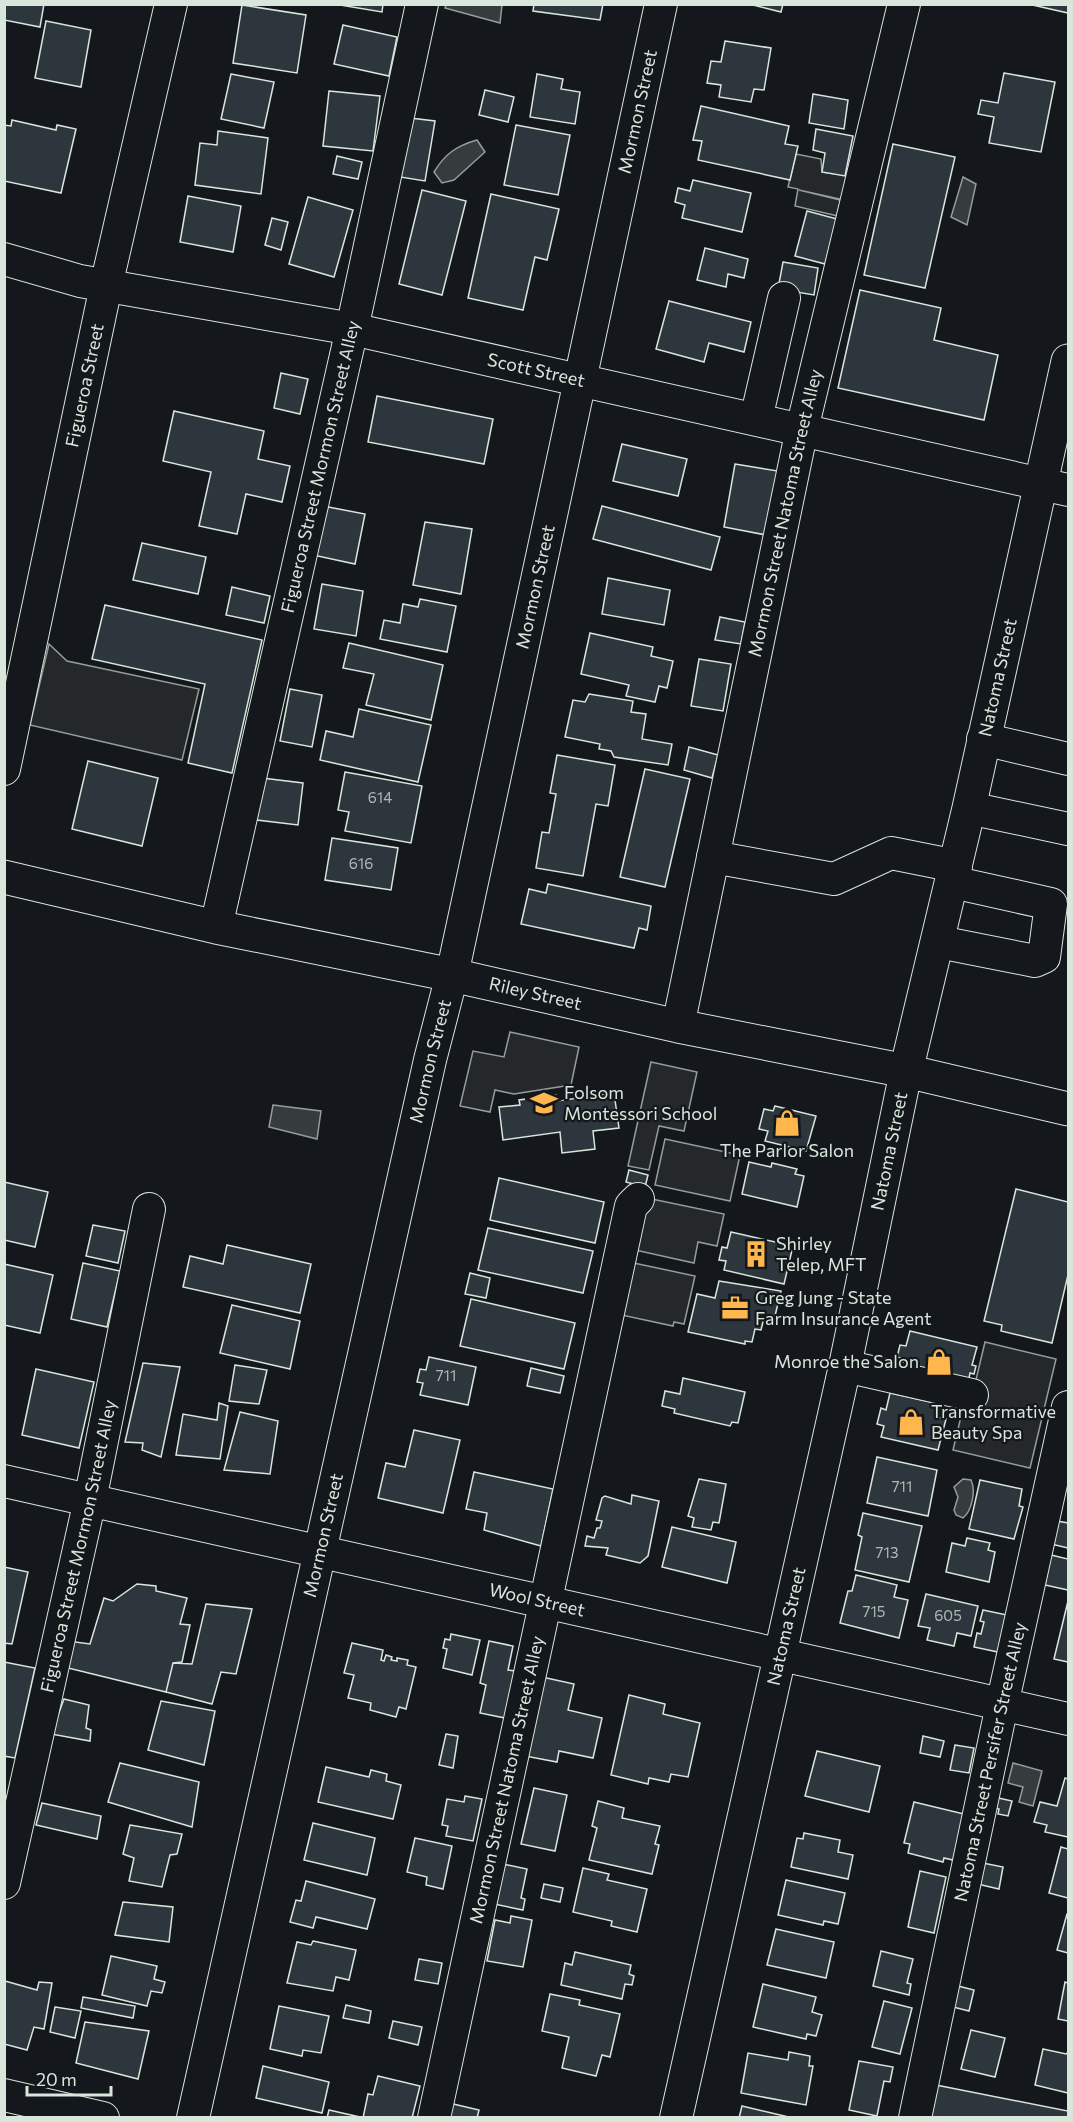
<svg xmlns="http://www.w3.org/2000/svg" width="1073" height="2122" font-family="Commissioner,sans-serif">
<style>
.parking{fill:#24282b;stroke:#939e99;stroke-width:1.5}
.water{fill:#363b3e;stroke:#939e99;stroke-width:1.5}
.building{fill:#2c363c;stroke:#d8e6dc;stroke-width:1.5}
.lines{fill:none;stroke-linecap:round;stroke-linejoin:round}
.minor-casing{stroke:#d8e6dc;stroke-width:34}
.major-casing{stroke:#d8e6dc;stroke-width:35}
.minor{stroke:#14181c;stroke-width:32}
.major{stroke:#14181c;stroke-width:33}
.labels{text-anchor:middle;stroke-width:4.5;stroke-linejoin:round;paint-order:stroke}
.number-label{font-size:15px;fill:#adbab4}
.street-label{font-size:18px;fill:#d8e6dc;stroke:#14181c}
.poi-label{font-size:18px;fill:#d8e6dc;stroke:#14181c;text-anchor:start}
</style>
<rect width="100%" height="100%" fill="#14181c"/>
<path class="parking" d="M796 154 821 159 822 172 850 176 844 200 799 190 844 201 842 217 795 206 798 189 788 187Z
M49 644 67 661 199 689 182 760 30 725Z
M510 1032 579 1047 571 1085 514 1094 495 1090 490 1112 460 1106 473 1051 504 1057Z
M651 1062 697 1072 684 1131 659 1126 649 1170 628 1166Z
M665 1139 740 1155 730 1201 655 1185Z
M647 1198 724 1214 717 1246 698 1242 694 1263 635 1250Z
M629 1262 695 1276 684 1324 674 1322 673 1326 617 1314Z
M985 1342 1056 1359 1030 1468 953 1450 964 1404 970 1405Z"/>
<path class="water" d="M446 5H502L500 23 445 8Z
M477 140 485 152 454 180 442 183 434 172C445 154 456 146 477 140Z
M963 177 976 184 967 225 951 217Z
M273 1105 321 1111 317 1139 269 1127Z
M963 1479 971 1480C976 1490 972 1511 963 1518L956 1515 954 1510 958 1497 954 1487Z
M1013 1763 1042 1771 1033 1806 1019 1802 1023 1787 1008 1783Z"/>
<path class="building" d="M4 4H44L40 27 4 20Z
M334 4H383L382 12Z
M534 4H603L600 20 533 11Z
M749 4H783L781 12Z
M1028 4H1068V13Z
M242 5 306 15 297 73 233 63Z
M46 21 91 30 81 87 35 78Z
M343 25 397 37 389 76 334 64Z
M725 41 771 48 764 90 754 89 751 102 719 97 721 85 707 83 711 61 721 62Z
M1004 73 1055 82 1041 152 989 143 994 117 978 114 981 100 998 103Z
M231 74 274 82 264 128 221 119Z
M537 74 563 79 561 89 580 92 575 124 530 117Z
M485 90 514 97 508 122 479 115Z
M329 91 380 96 373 151 323 146Z
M813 94 848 100 844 129 809 123Z
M701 106 789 126 785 144 798 146 790 180 698 160 702 141 693 140Z
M410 118 435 121 425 181 400 177Z
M12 120 56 130 57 125 76 129 61 193 4 181V125L11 126Z
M516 125 570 135 558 195 504 185Z
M816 129 853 136 845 176 822 172 825 153 813 150Z
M218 131 268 138 261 194 195 185 200 143 217 145Z
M893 144 955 157 925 288 864 275Z
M337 156 362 162 358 179 333 174Z
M693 180 751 193 742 232 682 218 685 205 675 202 678 188 690 191Z
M422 190 466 201 442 295 399 284Z
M491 194 559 209 547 260 535 257 523 310 468 298Z
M188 196 241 206 233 252 180 242Z
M308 197 353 210 334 277 289 264Z
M807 211 837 219 825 264 795 256Z
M272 218 288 222 281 250 265 245Z
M705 248 748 259 744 278 728 274 726 287 697 280Z
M783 262 818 268 814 295 778 289Z
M860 290 941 308 934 340 998 355 984 420 838 388Z
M669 301 751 322 744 352 709 343 704 362 656 349Z
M281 373 308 379 300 414 274 408Z
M377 396 493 419 484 464 368 442Z
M174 411 264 431 258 459 290 466 282 502 246 494 237 534 199 526 211 472 163 461Z
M622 444 687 459 678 496 613 481Z
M735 464 778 471 766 535 724 527Z
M323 506 365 514 355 564 313 555Z
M602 506 720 537 711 570 593 539Z
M425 522 472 529 461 594 413 585Z
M142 543 206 557 198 594 133 580Z
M608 578 670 590 664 625 602 614Z
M322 584 363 591 356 636 314 629Z
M232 587 270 596 264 623 226 615Z
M420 599 456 606 447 652 380 639 384 620 400 623 403 604 418 607Z
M105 605 262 640 232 773 188 763 205 684 92 659Z
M720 617 745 622 741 644 715 640Z
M590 633 653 647 651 656 673 661 667 688 659 686 655 702 626 696 629 685 581 674Z
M349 643 443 665 431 720 366 705 374 674 343 668Z
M699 659 731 664 723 711 691 706Z
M290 689 322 695 312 747 280 741Z
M589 694 633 701 631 712 646 714 642 739 672 744 668 765 614 757 611 751 599 749 600 744 565 737 573 700 585 702Z
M359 709 431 725 418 782 320 760 326 731 353 737Z
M689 747 718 755 712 778 684 770Z
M557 755 615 765 608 806 596 804 583 876 536 868 542 832 549 833 556 794 550 793Z
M88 761 158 778 142 846 72 829Z
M645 769 690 779 665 887 620 877Z
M345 772 422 786 411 843 345 831 349 812 338 810Z
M262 778 303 783 298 825 257 820Z
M332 838 398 848 391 890 325 880Z
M548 884 651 906 647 930 639 928 634 948 521 924 529 889 546 893Z
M614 1093 619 1128 593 1131 595 1149 562 1153 560 1132 503 1140 499 1107 520 1105 519 1100 556 1095 557 1101Z
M775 1106 816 1116 806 1151 765 1141 768 1131 759 1129 764 1109 773 1111Z
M749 1162 771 1167 772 1163 797 1169 795 1174 804 1176 797 1207 742 1194Z
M629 1170 648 1175 645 1187 626 1182Z
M499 1178 604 1202 595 1243 490 1220Z
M4 1182 48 1192 35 1247 4 1240Z
M1016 1189 1068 1202V1275L1052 1343 1001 1331 1002 1325 984 1321Z
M93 1225 125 1231 118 1263 86 1256Z
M488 1228 593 1251 583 1293 478 1270Z
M731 1232 793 1246 784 1284 724 1270 726 1261 719 1260 722 1247 727 1248Z
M227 1245 311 1264 300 1313 183 1287 190 1256 223 1264Z
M83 1263 120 1271 107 1327 71 1319Z
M4 1264 53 1275 40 1333 4 1325Z
M470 1273 490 1278 486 1298 465 1294Z
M719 1281 781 1291 774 1320 764 1318 761 1330 755 1329 752 1342 745 1341V1344L688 1332 697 1294 715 1298Z
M471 1299 575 1323 564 1369 460 1346Z
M232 1305 300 1321 290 1369 220 1353Z
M910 1331 977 1347 972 1365 976 1366 974 1374 970 1373 967 1388 902 1372 905 1359 897 1357 900 1345 906 1346Z
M429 1357 476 1367 468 1405 420 1395 423 1383 417 1382 420 1369 426 1370Z
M143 1363 180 1367 161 1457 142 1450 143 1443 125 1442Z
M235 1365 267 1370 259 1404 229 1401Z
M531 1368 564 1376 560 1393 527 1386Z
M36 1369 94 1382 79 1448 22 1435Z
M683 1378 745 1392 738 1423 732 1422 730 1426 674 1413 675 1409 662 1406 665 1391 680 1394Z
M890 1393 940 1404 937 1417 946 1419 938 1450 881 1437 884 1426 877 1424 881 1408 886 1410Z
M219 1403 228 1406 220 1459 176 1455 183 1414 217 1420Z
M240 1412 278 1421 270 1474 224 1470Z
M414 1430 460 1440 443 1513 378 1498 386 1463 405 1467Z
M877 1457 937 1470 928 1516 867 1503Z
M474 1472 553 1489 541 1546 484 1530 487 1513 466 1509Z
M699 1479 726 1484 719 1523 713 1522 711 1530 692 1527 694 1518 688 1516Z
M980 1480 1022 1489 1019 1506 1023 1507 1014 1539 969 1529Z
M632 1495 659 1501 648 1556 640 1563 606 1555 608 1548 585 1546 587 1536 594 1538 597 1528H600L602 1521 596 1520 602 1498 605 1496 631 1504Z
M863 1513 922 1526 909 1582 855 1570 862 1537 858 1535Z
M1057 1521 1068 1523V1548L1051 1544Z
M672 1527 736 1542 727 1583 662 1567Z
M967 1538 990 1543 988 1550 995 1552 989 1582 946 1572 952 1543 965 1546Z
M1051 1555 1068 1559V1590L1045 1585Z
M4 1567 28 1572 12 1644 4 1643Z
M856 1575 897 1585 894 1597 908 1600 899 1638 840 1623 848 1591H852Z
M137 1584 156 1586V1591L187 1598 180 1624 190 1625 182 1662 173 1663 166 1692 64 1667 68 1641 90 1644 104 1598 113 1601Z
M926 1594 978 1606 971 1636 957 1633 954 1646 927 1640 930 1628 918 1626Z
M1068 1601V1662L1054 1659Z
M206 1604 252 1609 236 1674 221 1672 212 1704 166 1692 173 1663 192 1664Z
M983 1610 1007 1615 998 1652 974 1647 977 1633 981 1634 984 1622 980 1621Z
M451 1634 480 1640 472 1675 443 1668 447 1649 443 1648 445 1639 450 1640Z
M489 1641 513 1646 508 1670 515 1671 505 1718 480 1713 486 1685 480 1683Z
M352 1643 383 1650 381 1660 384 1661 386 1655 392 1657 391 1660 397 1661V1658L408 1660 407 1665 416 1667 406 1709 399 1707 396 1717 370 1710 371 1703 348 1698 354 1675 344 1673Z
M4 1662 35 1668 15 1758 4 1756Z
M542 1677 574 1684 568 1710 602 1718 593 1758 559 1751 557 1762 525 1756Z
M629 1695 665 1704 663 1714 700 1723 688 1777 671 1774 669 1782 649 1778 648 1784 611 1775Z
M64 1699 89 1705 86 1728 91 1730 90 1741 51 1734Z
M161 1701 215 1711 204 1765 148 1750Z
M446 1734 458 1736 453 1768 439 1765Z
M923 1736 944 1741 940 1757 920 1753Z
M955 1745 974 1748 969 1773 950 1770Z
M817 1751 880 1766 869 1812 805 1796Z
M120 1763 199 1782 192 1827 108 1802Z
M326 1767 369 1777 371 1770 387 1774 386 1781 401 1785 393 1819 318 1802Z
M1065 1778 1068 1779V1837L1045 1832 1047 1825 1034 1822 1040 1802 1057 1806Z
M534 1788 567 1795 555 1851 521 1844Z
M465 1796 482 1799 473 1841 446 1836 448 1826 442 1825 447 1799 464 1802Z
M994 1797 1012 1801 1008 1816 998 1814 999 1809 991 1807Z
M598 1801 624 1808 622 1818 660 1826 655 1844 659 1845 652 1874 589 1860 597 1828 592 1826Z
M914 1802 964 1814 953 1860 944 1858 943 1862 908 1853 910 1844 904 1843Z
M42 1803 101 1816 97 1839 36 1825Z
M313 1823 375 1838 367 1875 304 1860Z
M130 1825 182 1834 177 1854 170 1855 162 1887 129 1881 134 1858 123 1854Z
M804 1833 840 1840 838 1852 853 1855 848 1879 791 1867 797 1838 803 1839Z
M415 1838 452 1846 443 1889 426 1885 427 1877 407 1872Z
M1061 1847 1068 1849V1898L1049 1893Z
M978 1862 1003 1867 999 1889 973 1883Z
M498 1863 527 1869 521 1898 525 1899 523 1910 489 1903Z
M583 1868 609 1874 607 1880 647 1889 637 1932 611 1926 612 1921 573 1912Z
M920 1871 946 1877 934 1933 908 1927Z
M786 1880 845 1893 838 1924 824 1921 823 1925 778 1915Z
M306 1881 375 1899 367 1929 316 1917 313 1928 290 1922 296 1900 301 1901Z
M544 1884 563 1888 560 1902 541 1898Z
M123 1902 173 1907 169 1942 115 1935Z
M1067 1914H1068V1953L1057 1950Z
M511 1916 532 1920 523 1967 487 1961 495 1920 510 1923Z
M776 1929 834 1942 826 1978 767 1965Z
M313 1941 356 1950 349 1980 336 1977 333 1991 287 1983 297 1942 311 1945Z
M881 1951 913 1959 907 1983 911 1984 909 1995 873 1986Z
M575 1952 631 1965 629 1974 634 1976 632 1985 625 1984 622 1999 561 1985 565 1963 572 1965Z
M111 1956 157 1966 154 1979 165 1982 162 1993 151 1991 147 2006 102 1995Z
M419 1959 442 1963 438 1984 415 1980Z
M5 1981 37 1990 39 1982 52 1983 44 2029 34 2027 27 2050 4 2044Z
M1065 1982 1068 1983V2021L1058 2019Z
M763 1984 816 1997 812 2012 822 2015 816 2036 807 2034 806 2039 753 2027Z
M958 1986 974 1990 969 2011 953 2007Z
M550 1994 580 2000 579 2005 620 2014 610 2057 602 2055 596 2076 562 2068 569 2037 542 2031Z
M83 1997 135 2006 133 2018 81 2008Z
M884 2001 912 2008 900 2054 872 2047Z
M346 2005 371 2011 369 2023 343 2018Z
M279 2006 329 2016 321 2053 303 2050 302 2056 270 2049Z
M55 2007 81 2011 75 2038 50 2032Z
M393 2021 422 2027 418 2045 389 2038Z
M85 2022 149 2031 138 2079 76 2063Z
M971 2030 1005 2038 995 2077 961 2069Z
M1043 2049 1066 2054 1068 2052V2093L1035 2085Z
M789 2052 810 2056 809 2066H813L806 2105 741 2093 748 2053 788 2060Z
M859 2061 893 2067 890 2082 884 2081 877 2116 849 2110Z
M263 2066 329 2082 322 2113 256 2098Z
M378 2076 420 2086 412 2118H363L368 2094 373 2095Z
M936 2085 1068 2111V2118H930Z
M449 2103 479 2110 477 2118H446Z
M742 2106 793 2118H739Z
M329 2110 360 2117 327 2118Z"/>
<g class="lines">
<defs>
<g id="minor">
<path id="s1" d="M4 259 80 281 352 329 1068 490"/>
<path d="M756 419 784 298"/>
<path d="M983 739 1068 759"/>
<path id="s2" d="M4 769 106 286 171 4"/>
<path d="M969 808 1068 829"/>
<path d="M713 857 834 879 891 853 956 866"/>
<path id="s3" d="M216 927 352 329 422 4"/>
<path d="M939 942 1035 961 1044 957 1051 904 952 882"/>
<path id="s4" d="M678 1026 802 429 904 4"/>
<path d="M845 1366 972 1395"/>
<path id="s5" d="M4 1481 1068 1719"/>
<path id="s6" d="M4 1883 90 1500 149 1209"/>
<path d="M4 2095 103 2118"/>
<path id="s7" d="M193 2118 430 1060 452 975 661 4"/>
<path id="s8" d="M434 2118 631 1206 638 1199"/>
<path id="s9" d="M676 2118 845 1366 906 1071"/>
<path id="s10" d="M915 2118 1002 1705 1068 1407"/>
</g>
<g id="major">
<path id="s11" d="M4 877 216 927 452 975 678 1026 906 1071 1068 1109"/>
<path id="s12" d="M906 1071 969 808 1068 361"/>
</g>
</defs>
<use href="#minor" class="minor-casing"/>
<use href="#major" class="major-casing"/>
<use href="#minor" class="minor"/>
<use href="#major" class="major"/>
</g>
<defs>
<symbol id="school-bare" viewBox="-9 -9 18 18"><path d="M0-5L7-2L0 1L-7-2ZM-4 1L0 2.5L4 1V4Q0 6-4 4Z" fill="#ffb74d" stroke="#14181c" stroke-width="2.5" paint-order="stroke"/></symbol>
<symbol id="shop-bare" viewBox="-9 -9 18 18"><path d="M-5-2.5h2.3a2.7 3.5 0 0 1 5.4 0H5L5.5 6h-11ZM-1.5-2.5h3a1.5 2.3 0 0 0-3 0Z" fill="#ffb74d" stroke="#14181c" stroke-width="2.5" paint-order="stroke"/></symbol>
<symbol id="building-bare" viewBox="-9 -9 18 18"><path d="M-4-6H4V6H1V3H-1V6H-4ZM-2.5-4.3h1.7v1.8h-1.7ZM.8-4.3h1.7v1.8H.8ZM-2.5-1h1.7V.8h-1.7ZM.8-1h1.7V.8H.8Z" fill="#ffb74d" stroke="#14181c" stroke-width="2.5" paint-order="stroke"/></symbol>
<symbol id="office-bare" viewBox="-9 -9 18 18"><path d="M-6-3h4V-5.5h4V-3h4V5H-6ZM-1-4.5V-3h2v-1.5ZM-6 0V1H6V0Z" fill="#ffb74d" stroke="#14181c" stroke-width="2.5" paint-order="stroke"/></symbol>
</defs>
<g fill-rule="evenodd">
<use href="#school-bare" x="525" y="1084" width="38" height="38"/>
<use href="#shop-bare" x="768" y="1104" width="38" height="38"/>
<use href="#building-bare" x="737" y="1235" width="38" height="38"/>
<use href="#office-bare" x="716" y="1289" width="38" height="38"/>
<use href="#shop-bare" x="920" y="1343" width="38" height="38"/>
<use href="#shop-bare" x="892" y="1403" width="38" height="38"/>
</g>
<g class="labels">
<g class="number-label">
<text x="380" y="803">614</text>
<text x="361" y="869">616</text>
<text x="446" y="1381">711</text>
<text x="902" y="1492">711</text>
<text x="887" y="1558">713</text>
<text x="874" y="1617">715</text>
<text x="948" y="1621">605</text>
</g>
<g class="street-label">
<text dy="6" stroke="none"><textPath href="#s7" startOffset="2055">Mormon Street</textPath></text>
<text dy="6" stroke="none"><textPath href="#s1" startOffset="544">Scott Street</textPath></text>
<text dy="6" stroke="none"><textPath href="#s2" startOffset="392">Figueroa Street</textPath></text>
<text dy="6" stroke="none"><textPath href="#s3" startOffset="472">Figueroa Street Mormon Street Alley</textPath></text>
<text dy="6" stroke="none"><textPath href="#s4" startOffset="524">Mormon Street Natoma Street Alley</textPath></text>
<text dy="6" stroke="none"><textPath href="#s7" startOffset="1569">Mormon Street</textPath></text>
<text dy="6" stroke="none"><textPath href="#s12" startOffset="404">Natoma Street</textPath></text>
<text dy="6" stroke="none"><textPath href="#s11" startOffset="544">Riley Street</textPath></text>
<text dy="6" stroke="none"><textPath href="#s7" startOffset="1083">Mormon Street</textPath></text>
<text dy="6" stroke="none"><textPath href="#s9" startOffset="990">Natoma Street</textPath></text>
<text dy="6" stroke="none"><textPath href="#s7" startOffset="597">Mormon Street</textPath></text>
<text dy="6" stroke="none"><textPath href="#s6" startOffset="345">Figueroa Street Mormon Street Alley</textPath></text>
<text dy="6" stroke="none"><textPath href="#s5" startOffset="546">Wool Street</textPath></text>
<text dy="6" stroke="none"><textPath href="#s9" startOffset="504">Natoma Street</textPath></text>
<text dy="6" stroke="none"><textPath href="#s10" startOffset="364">Natoma Street Persifer Street Alley</textPath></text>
<text dy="6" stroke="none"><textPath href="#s8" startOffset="346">Mormon Street Natoma Street Alley</textPath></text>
</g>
<g class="poi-label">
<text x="564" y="1099">Folsom<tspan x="564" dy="21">Montessori School</tspan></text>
<text x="787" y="1157" text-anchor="middle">The Parlor Salon</text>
<text x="776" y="1250">Shirley<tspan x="776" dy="21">Telep, MFT</tspan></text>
<text x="755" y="1304">Greg Jung - State<tspan x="755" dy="21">Farm Insurance Agent</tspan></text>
<text x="919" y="1368" text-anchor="end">Monroe the Salon</text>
<text x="931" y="1418">Transformative<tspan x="931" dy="21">Beauty Spa</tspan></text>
</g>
</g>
<rect width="1073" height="2122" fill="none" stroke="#d8e6dc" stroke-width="12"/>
<path d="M27 2086v9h84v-9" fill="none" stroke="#d8e6dc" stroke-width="3"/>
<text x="36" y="2086" font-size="18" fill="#d8e6dc" stroke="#14181c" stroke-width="4.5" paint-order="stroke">20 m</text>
</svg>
